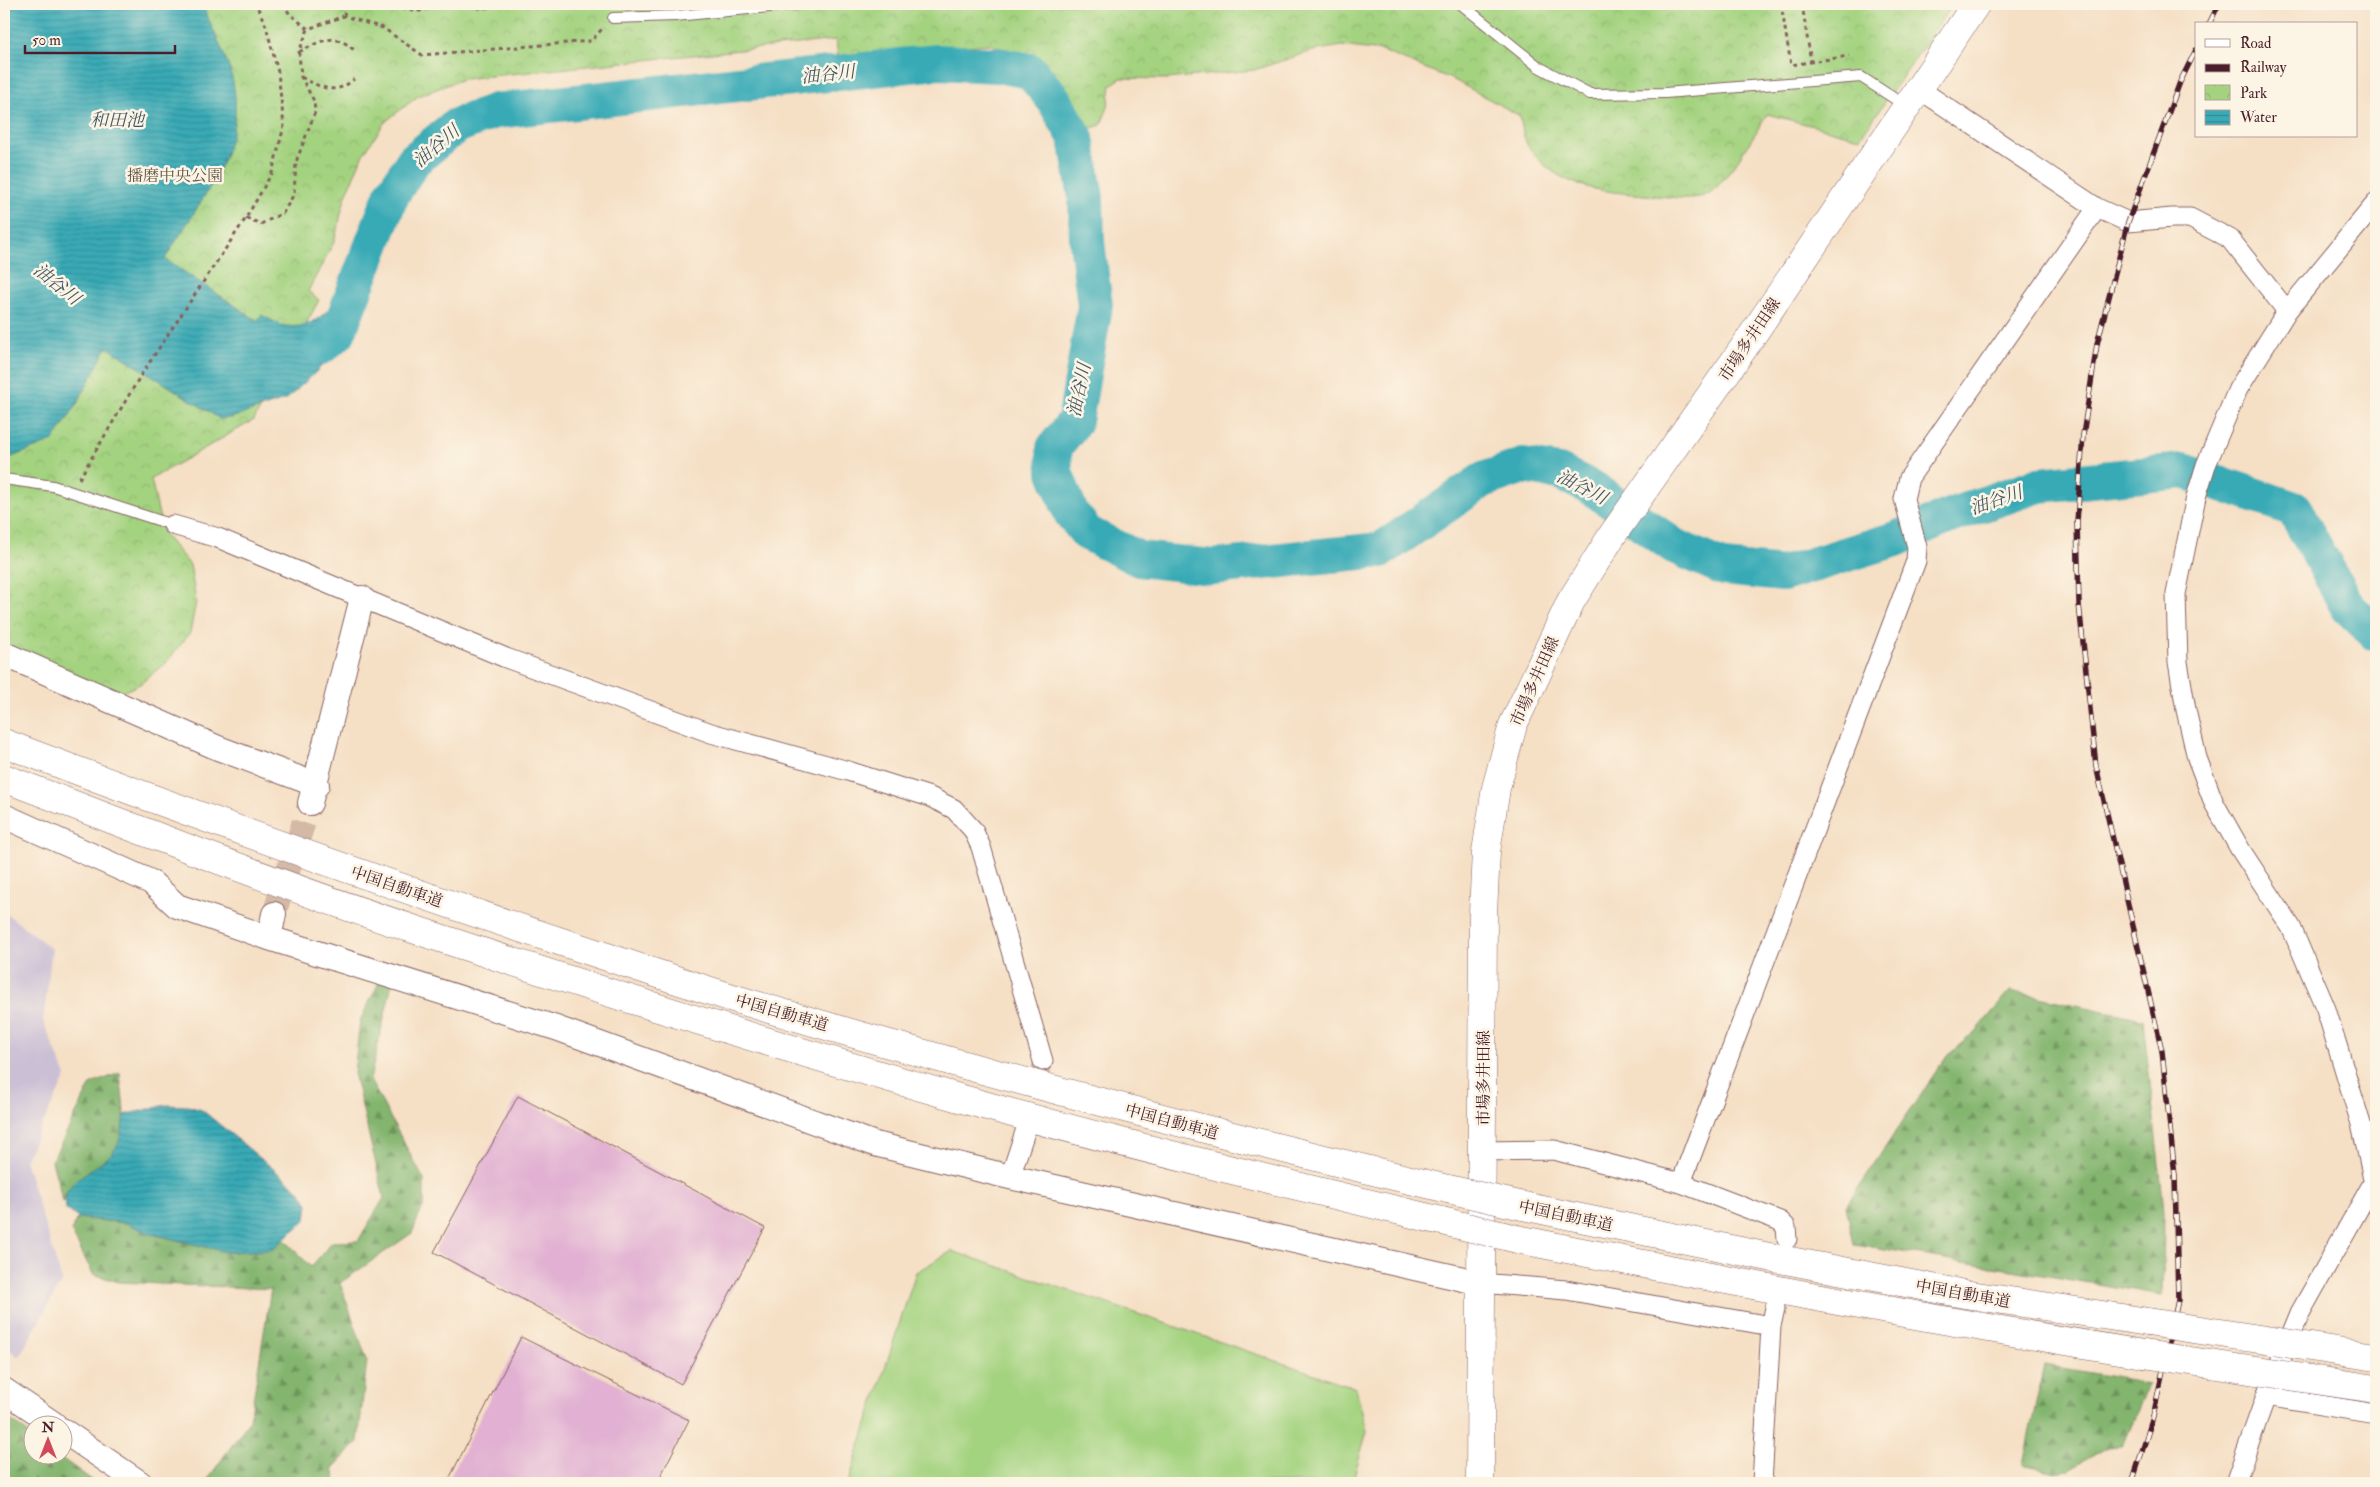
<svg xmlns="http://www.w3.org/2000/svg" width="2380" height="1487" font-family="'IM FELL Double Pica','Noto Serif JP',serif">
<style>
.industrial{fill:#cbbfd5}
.forest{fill:url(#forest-firs);stroke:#666a4c}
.park{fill:url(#park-crowns);stroke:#777956}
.pitch{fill:#a4d380;stroke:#777956}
.water{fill:url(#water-rules);stroke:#426470}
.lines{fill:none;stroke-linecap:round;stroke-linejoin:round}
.river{stroke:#39aab6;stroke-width:36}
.building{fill:#e1b0d2}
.minor-tunnel{stroke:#d3b9a6;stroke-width:19;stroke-dasharray:19 9;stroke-linecap:butt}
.tertiary-tunnel{stroke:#d3b9a6;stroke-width:24;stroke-dasharray:24 12;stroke-linecap:butt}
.service-casing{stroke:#866261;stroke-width:12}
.minor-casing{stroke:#866261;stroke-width:21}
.tertiary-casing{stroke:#866261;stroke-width:26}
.secondary-casing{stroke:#866261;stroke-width:29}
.motorway-casing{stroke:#866261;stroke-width:29}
.path{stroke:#866261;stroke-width:3;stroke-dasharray:4 4;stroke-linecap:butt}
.service{stroke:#fff;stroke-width:10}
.minor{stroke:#fff;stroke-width:19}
.tertiary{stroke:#fff;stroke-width:24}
.secondary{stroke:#fff;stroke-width:28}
.motorway{stroke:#fff;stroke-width:28}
.rail-casing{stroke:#4a1f2b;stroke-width:5.5}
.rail{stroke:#fcf5e5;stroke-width:4;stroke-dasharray:11;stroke-linecap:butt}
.motorway-bridge-casing{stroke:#866261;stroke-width:29;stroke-linecap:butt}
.motorway-bridge{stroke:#fff;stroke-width:28}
.labels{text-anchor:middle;stroke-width:5;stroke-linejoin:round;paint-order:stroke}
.park-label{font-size:16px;fill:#655544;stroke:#fcf5e5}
.street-label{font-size:16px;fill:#4a1f2b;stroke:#fcf5e5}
.water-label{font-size:18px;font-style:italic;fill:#435763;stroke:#fcf5e5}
</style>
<defs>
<pattern id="forest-firs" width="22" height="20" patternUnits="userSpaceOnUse" patternTransform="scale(1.25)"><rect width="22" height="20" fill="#83b56e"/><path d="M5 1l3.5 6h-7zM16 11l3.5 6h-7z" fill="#6d935b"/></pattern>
<pattern id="park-crowns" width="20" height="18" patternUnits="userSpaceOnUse" patternTransform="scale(1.25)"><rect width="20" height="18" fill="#a4d380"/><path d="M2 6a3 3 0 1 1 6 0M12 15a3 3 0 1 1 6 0" fill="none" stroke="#8fb56f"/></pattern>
<pattern id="water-rules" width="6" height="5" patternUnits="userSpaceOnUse" patternTransform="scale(1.25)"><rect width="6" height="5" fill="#39aab6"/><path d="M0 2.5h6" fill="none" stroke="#328a94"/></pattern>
</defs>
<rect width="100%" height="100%" fill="#fcf5e5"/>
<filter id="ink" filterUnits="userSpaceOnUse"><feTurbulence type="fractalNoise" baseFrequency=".02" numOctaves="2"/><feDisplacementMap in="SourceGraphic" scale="10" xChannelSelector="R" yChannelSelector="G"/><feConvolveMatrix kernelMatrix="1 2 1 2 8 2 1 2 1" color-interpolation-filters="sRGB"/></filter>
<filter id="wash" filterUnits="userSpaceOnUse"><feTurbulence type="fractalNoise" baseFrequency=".0096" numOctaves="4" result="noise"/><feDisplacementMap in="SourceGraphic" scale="20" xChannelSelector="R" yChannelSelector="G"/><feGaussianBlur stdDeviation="1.12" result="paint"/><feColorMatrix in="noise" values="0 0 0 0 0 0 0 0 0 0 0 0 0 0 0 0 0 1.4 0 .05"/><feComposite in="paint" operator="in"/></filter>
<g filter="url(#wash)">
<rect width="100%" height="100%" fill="#f5dfc5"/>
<path class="industrial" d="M4 912 52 949 43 1021 66 1076 25 1160 62 1281 19 1357 4 1346Z"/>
<path class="forest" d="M380 980 392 983 370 1080 424 1180V1204L412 1233 340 1283 367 1360 358 1442 333 1468 336 1483H205L250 1420 271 1289 118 1282 93 1274 71 1231 78 1218 127 1223 148 1233 227 1252 271 1250 284 1239 311 1267 332 1242 358 1241 384 1198 354 1073 360 1021Z
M2010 991 2143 1019 2164 1210 2163 1295 1854 1244 1846 1206 1945 1058 1979 1028Z
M120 1073C122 1097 130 1129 115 1150 101 1170 69 1176 63 1202L52 1161 91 1084Z
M2044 1365 2149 1383 2123 1446 2108 1447 2068 1470 2054 1472 2023 1464Z
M4 1415 32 1436V1454L57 1455 96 1483H4Z"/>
<path class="park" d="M4 4H1953L1860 138 1767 114C1755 134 1728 179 1711 192 1698 202 1673 197 1658 196 1609 192 1559 192 1528 146 1523 138 1522 125 1520 116L1454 80 1382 51 1342 46 1312 51 1254 70 1167 79 1121 78 1111 85 1108 107 1101 125 1088 129 1069 92 1055 74 1039 62 990 44 838 57 836 40 463 79 418 96 385 122 362 156 345 198 334 242 308 291 319 300 254 420 151 479 163 533 190 565 196 601 190 633 166 663 140 684 118 694 4 644Z"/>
<path class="pitch" d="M952 1251 1356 1388 1367 1431 1352 1483H848L916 1272Z"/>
<path class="water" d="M4 4H202C211 25 221 46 229 67 254 142 200 199 165 259L258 321 261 315C269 318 278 325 286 326 322 331 339 296 355 272L345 336 317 371 287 399 231 418 220 419 107 347 77 404 53 441 4 460Z
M166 1105 188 1106 202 1110 300 1191 308 1204 306 1220 271 1250 227 1252 148 1233 127 1223 78 1218 66 1209C57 1179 102 1170 115 1149 122 1139 122 1127 124 1115Z"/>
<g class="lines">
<path class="river" d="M321 347 338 333 391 196 414 160 456 126 495 111 937 62 997 65 1030 71 1054 100 1076 138 1086 198 1087 242 1095 306 1075 421 1054 448 1055 472 1071 513 1087 533 1139 559 1212 567 1381 550 1483 480 1523 466 1559 472 1594 489 1674 546 1724 568 1783 574 1896 539 1952 515 2039 485 2184 471 2294 509 2348 607 2376 634"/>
</g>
<g id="blocks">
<path class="building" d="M518 1096 765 1228 681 1384 434 1252Z
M521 1337 689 1420 657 1483H447Z"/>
</g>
</g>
<g filter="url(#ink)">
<use href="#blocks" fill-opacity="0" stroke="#866261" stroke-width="1"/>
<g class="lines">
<path class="minor-tunnel" d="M1027 1126 1043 1061"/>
<path class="tertiary-tunnel" d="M274 914 310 803"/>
<defs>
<path id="service" d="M1461 4 1539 67 1590 94 1665 93 1861 77 1906 106
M613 18 675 16 801 4
M4 479 53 486 173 525"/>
<path id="minor" d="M1919 89 2097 208 2128 222 2172 218H2190L2230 239 2287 311
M2376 203 2287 311 2238 389 2206 465 2196 497 2176 594 2178 662 2186 710 2197 758 2214 803 2240 849 2291 927 2326 1009 2361 1124 2376 1192
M173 525 218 538 506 658 711 733 848 771 930 797 954 809 973 830 981 847 1043 1061
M1483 1151 1554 1150 1681 1183 1780 1221 1786 1227 1787 1239
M1010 1177 1027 1126
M1681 1183 1916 561 1917 547 1904 499 1909 478 2097 208
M1481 1283 1566 1290 1771 1326
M2266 1396 2376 1414
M1762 1483 1771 1326 1775 1308
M2235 1483 2266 1396 2300 1313 2373 1183"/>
<path id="tertiary" d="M4 654 218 748 317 785
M310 803 362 598
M4 816 151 882 177 906 269 938 556 1028 875 1144 1010 1177 1481 1283
M269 938 274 914
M4 1390 54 1424
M62 1430 140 1483"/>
<path id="secondary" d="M1480 1483 1483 913 1486 852 1496 788 1513 725 1571 601 1613 534 1745 346 1976 4"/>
<path id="motorway" d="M4 743C188 813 375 880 562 942 620 961 678 981 736 999 971 1070 1209 1132 1448 1189
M4 778C140 830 277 884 416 930 602 992 791 1050 980 1104 1133 1147 1288 1184 1442 1221
M1523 1206 1764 1256 1964 1294 2148 1322
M1517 1239C1726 1281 1934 1320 2144 1354"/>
</defs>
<use href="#service" class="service-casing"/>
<use href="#minor" class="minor-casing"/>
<use href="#tertiary" class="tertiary-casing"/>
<use href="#secondary" class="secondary-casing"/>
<use href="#motorway" class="motorway-casing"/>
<path class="path" d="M282 4 290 14 308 29
M395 4C414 13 419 14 438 4
M461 4C473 7 486 11 496 4
M1781 4 1791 65 1849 56
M1802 4 1811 62
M344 16 346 4
M299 52C322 41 334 31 354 50
M301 77C322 88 335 96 354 79
M246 218 261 224 283 213 294 194 296 162 315 112 314 101 301 77 299 52 308 29 344 16 383 28 422 55 591 41 603 28
M79 479 141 375 246 218 272 173 284 126 278 72 266 26 256 4"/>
<use href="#service" class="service"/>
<use href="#minor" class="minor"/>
<use href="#tertiary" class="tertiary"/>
<use href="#secondary" class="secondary"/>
<use href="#motorway" class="motorway"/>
<defs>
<path id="rail" d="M2209 24 2219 4
M2132 1483 2153 1417 2178 1300 2175 1176 2162 1051 2096 766 2079 604 2077 522 2083 435 2097 344 2128 222 2180 82 2196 50"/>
</defs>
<use href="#rail" class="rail-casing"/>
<use href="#rail" class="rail"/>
<defs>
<path id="motorway-bridge" d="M1448 1189 1523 1206
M1442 1221 1517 1239
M2148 1322 2376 1357
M2144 1354 2376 1389"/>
</defs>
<use href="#motorway-bridge" class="motorway-bridge-casing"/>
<use href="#motorway-bridge" class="motorway-bridge"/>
</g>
</g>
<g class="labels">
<g class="park-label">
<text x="175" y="181">播磨中央公園</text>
</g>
<g class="street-label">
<text transform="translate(1749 339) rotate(-56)" y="6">市場多井田線</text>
<text transform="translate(1534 681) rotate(-66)" y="6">市場多井田線</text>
<text transform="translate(397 886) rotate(19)" y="6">中国自動車道</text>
<text transform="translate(782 1012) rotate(16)" y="6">中国自動車道</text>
<text transform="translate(1483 1078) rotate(-90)" y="6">市場多井田線</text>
<text transform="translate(1172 1121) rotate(15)" y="6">中国自動車道</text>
<text transform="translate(1566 1215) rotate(12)" y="6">中国自動車道</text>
<text transform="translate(1963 1293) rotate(10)" y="6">中国自動車道</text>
</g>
<g class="water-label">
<text transform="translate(828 74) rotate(-6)" y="6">油谷川</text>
<text x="117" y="126">和田池</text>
<text transform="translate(436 146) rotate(-40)" y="6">油谷川</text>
<text transform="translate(57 284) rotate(39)" y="6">油谷川</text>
<text transform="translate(1079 390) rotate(-78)" y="6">油谷川</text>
<text transform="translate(1582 487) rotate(27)" y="6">油谷川</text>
<text transform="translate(1996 500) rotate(-19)" y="6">油谷川</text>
</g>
</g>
<rect width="2380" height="1487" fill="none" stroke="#fcf5e5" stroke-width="20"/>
<rect x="2195" y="22" width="162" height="115" fill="#fcf5e5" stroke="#b59f9b"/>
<rect x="2205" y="39" width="25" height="8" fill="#ffffff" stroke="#b59f9b"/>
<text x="2240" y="48" font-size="15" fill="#4a1f2b">Road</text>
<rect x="2205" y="64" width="25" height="8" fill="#4a1f2b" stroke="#b59f9b"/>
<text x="2240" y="72" font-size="15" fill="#4a1f2b">Railway</text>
<rect x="2205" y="85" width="25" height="15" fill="url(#park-crowns)" stroke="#b59f9b"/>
<text x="2240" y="98" font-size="15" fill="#4a1f2b">Park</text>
<rect x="2205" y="110" width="25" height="15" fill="url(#water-rules)" stroke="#b59f9b"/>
<text x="2240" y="122" font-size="15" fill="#4a1f2b">Water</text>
<g transform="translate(48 1440)"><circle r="24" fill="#fcf5e5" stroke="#b59f9b"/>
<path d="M0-4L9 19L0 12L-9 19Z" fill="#d1495b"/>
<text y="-8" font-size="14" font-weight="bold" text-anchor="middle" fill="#4a1f2b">N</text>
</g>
<path d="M25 45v8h150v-8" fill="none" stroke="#4a1f2b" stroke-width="2.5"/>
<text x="32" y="45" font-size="15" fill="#4a1f2b" stroke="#fcf5e5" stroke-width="4" paint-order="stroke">50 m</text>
</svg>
